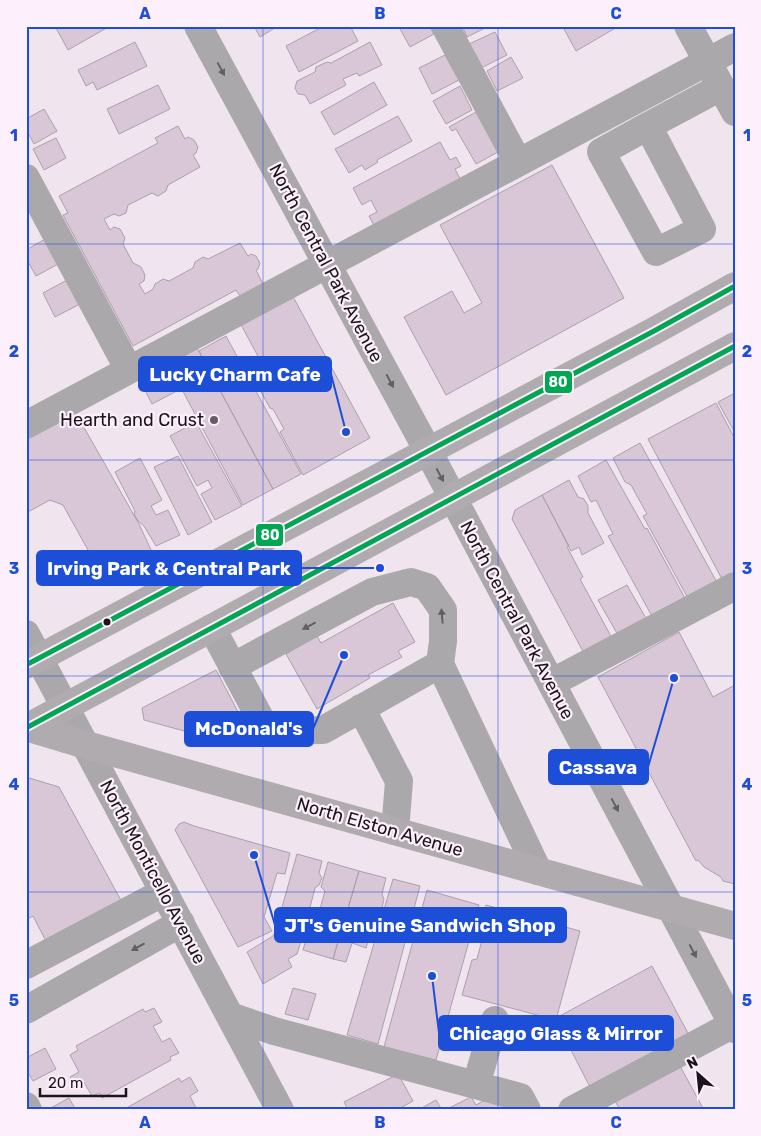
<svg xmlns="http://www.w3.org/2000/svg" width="761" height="1136" font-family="Rubik,sans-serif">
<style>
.building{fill:#d9c6d7;stroke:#aba1aa}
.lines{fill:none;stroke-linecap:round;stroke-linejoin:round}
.minor{stroke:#aaa8aa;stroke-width:28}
.major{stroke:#afabae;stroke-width:28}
.bus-1-casing{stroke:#fdeffb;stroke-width:9}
.bus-1{stroke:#00a651;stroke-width:5}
.oneway{fill:#625e62}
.grid{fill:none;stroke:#1d4ed8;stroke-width:1;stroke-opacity:0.55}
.poi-dot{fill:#665d65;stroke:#fdeffb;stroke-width:2}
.bus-dot{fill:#1b141b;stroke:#fdeffb;stroke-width:2}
.labels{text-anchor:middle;stroke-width:4.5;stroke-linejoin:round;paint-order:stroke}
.street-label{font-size:18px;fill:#1b141b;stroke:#fdeffb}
.poi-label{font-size:18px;fill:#1b141b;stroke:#fdeffb;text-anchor:end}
.leader{fill:none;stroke:#1d4ed8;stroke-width:2}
.callout-dot{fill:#1d4ed8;stroke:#fdeffb;stroke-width:2}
.callout{fill:#1d4ed8;stroke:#1d4ed8;stroke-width:2}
.callout-label{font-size:19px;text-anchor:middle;font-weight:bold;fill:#fff}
.line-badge{stroke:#fdeffb;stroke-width:2}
.badge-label{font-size:14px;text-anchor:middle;font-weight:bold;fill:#fff}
.neatline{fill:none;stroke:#1d4ed8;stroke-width:2}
.grid-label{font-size:16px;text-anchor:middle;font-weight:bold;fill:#1d4ed8}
</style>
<rect width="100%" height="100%" fill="#f0e4ef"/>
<path class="building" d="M58 26H110L68 50 56 28Z
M254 26H278L260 37Z
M324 26H350L358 41 299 72 286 46Z
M401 26H429L434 34 410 47 399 27Z
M462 26H489L467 37Z
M569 26H619L576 51 564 29Z
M495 32 507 55 481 68 469 44Z
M135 42 147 66 97 90 93 82 86 86 78 70Z
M370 42 382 65 359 76 357 73 343 79 346 85 310 104 305 95 298 94 295 88 297 81 315 72 316 67 327 62 331 63Z
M445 55 459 80 432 94 419 68Z
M511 57 523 78 497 91 487 71Z
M374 82 387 105 334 135 321 112Z
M158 85 170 109 119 134 107 109Z
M460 86 472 110 446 124 433 101Z
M44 109 57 131 34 144 26 129V119Z
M476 112 498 152 476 164 456 129 452 131 449 127Z
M398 116 412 141 377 160 378 162 365 170 362 165 349 173 335 149Z
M178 126 185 139 188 137 194 140 198 147 196 153 193 155 200 167 168 185 166 191 158 196 152 193 128 205 126 213 119 216 114 214 104 219 110 230 114 227 120 229 125 238 123 244 133 263 141 267 145 275 144 281 139 284 145 294 153 289 155 284 163 279 169 281 193 268 195 262 203 257 208 259 240 243 248 256 251 254 256 256 260 263 258 269 256 270 263 284 240 296 236 290 133 346 63 215 68 213 59 196 158 143 155 138Z
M56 138 66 158 44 170 33 149Z
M440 142 450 160 456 157 461 166 455 169 464 186 378 233 369 216 377 212 371 200 362 205 353 188Z
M552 165 624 298 446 395 404 317 452 291 464 313 482 303 440 225Z
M47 238 60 263 36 276 26 258V250Z
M67 280 80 304 55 317 43 293Z
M291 293 370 438 303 475 280 432 284 429 273 409 270 408 261 392 279 382 266 357 260 360 239 321Z
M226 336 301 474 273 489 199 351Z
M196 346 273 489 243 505 167 361Z
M161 365 175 392 152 404 138 376Z
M735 393V433L718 402Z
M716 403 735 439V577L724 583 648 439Z
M74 410 139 524 151 550 103 577 63 505 50 500 26 513V437Z
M196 422 242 506 215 520 201 494 212 488 208 480 197 486 170 436Z
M640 443 719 586 690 602 643 516 647 514 631 485 625 482 613 458Z
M178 456 212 522 188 535 154 467Z
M140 458 162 500 151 506 156 515 168 510 180 535 156 546 144 526 138 521 134 514 135 511 115 472Z
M606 460 645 529 647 528 687 602 654 620 608 536 613 534 596 500 591 502 578 476Z
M569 480 578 497 584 499 588 506V513L604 543 582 555 579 547 571 551 542 495Z
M542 495 569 546 567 547 583 577 580 579 614 642 586 657 512 519 515 510Z
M627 585 647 620 618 635 598 600Z
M393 603 415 642 398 651 402 657 368 675 370 678 317 709 286 654 317 636 321 643Z
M679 632 713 697 735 685V884L723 881 721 877 704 867 698 860 696 861 598 677Z
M216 670 245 725 239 746 144 720 142 708Z
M26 777 59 787 123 904 48 945 33 916 26 920Z
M184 822 194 826 290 853 285 874 277 873 264 917 272 931 238 947 175 830 179 824Z
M297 854 322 861 319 873 322 878 319 885 315 888 302 938 275 932Z
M328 862 359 871 333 959 303 950 314 912 320 909 325 891 321 887Z
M359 871 386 878 382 894 384 899 382 908 377 911 366 948 352 943 346 962 333 959Z
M393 879 420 886 378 1044 347 1035Z
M427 890 479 905 436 1060 384 1047Z
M486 905 580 931 556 1020 462 995 472 960 477 959 485 929 480 928Z
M275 932 302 938 297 954 288 959 292 967 263 984 247 952 273 936Z
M652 966 689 1035 590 1087 557 1023 558 1017Z
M293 988 316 994 308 1020 285 1014Z
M154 1008 162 1022 153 1026 162 1042 170 1038 179 1053 170 1057 171 1060 102 1098 100 1093 92 1096 82 1079 73 1084 70 1077 79 1072 70 1055 78 1050 76 1046 143 1009 145 1012Z
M45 1048 56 1069 33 1081 26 1069V1058Z
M680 1066 704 1110H620L615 1101Z
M398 1074 413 1101 397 1110H348L344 1102Z
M190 1077 198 1091 190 1096 197 1110H123L179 1078 181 1082Z
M471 1097 476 1105 485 1100 510 1106 512 1110H445Z
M69 1098 76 1110H47Z
M436 1100 442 1110H418Z"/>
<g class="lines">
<path class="minor" d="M198 26 428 451 735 1029
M445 26 518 162
M688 26 735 112
M648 126 601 152 656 252 702 229 648 126 721 87
M26 178 129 370
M26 425 735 47
M212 628 267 731 323 730 440 664 538 871
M26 634 280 1110
M232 667 372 592 411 582 427 587 443 610V641L440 664
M551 683 735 586
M361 708 399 781 395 831
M26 965 164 892
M26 1010 181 923
M230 1016 274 1031 520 1097 527 1110
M476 1085 495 1020
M26 1106 28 1110
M572 1110 732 1025"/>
<path class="major" d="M26 665 654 331 735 286
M26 727 86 745 735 926
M26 728 735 346"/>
<defs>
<path id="bus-1" d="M26 665 654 331 735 286
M26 728 735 346"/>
</defs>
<use href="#bus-1" class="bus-1-casing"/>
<use href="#bus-1" class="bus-1"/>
</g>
<defs><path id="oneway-solid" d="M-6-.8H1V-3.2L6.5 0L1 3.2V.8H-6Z" transform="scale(1.25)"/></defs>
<g class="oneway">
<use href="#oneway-solid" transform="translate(221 69) rotate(62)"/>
<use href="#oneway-solid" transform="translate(390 381) rotate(62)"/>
<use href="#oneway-solid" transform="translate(440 475) rotate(62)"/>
<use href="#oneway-solid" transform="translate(442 616) rotate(-95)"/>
<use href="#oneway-solid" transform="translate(309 626) rotate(152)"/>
<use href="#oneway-solid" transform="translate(615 805) rotate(62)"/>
<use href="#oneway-solid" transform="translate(138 947) rotate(151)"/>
<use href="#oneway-solid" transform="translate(693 951) rotate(62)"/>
</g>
<path class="grid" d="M263 26V1110M498 26V1110M26 244H735M26 460H735M26 676H735M26 892H735"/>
<circle class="poi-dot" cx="214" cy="420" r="5"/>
<circle class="bus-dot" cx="107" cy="622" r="4.5"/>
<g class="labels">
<g class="street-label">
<text transform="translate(326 263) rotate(62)" y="6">North Central Park Avenue</text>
<text transform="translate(517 620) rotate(62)" y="6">North Central Park Avenue</text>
<text transform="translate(380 827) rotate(16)" y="6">North Elston Avenue</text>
<text transform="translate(153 872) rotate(62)" y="6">North Monticello Avenue</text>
</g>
<g class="poi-label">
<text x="204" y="426">Hearth and Crust</text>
</g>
</g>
<path class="leader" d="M346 432L331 374M380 568L301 568M344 655L313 729M674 678L648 767M254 855L275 925M432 976L439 1033"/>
<g class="callout-dot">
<circle cx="346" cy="432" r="5"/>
<circle cx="380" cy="568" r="5"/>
<circle cx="344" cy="655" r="5"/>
<circle cx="674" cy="678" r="5"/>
<circle cx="254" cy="855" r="5"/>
<circle cx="432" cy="976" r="5"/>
</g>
<g class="callout">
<rect x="139" y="357" width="192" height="34" rx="5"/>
<rect x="37" y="551" width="264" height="34" rx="5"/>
<rect x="185" y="712" width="128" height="34" rx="5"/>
<rect x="549" y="750" width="99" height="34" rx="5"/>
<rect x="275" y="908" width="291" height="34" rx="5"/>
<rect x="439" y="1016" width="234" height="34" rx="5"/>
</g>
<g class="callout-label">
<text x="235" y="381">Lucky Charm Cafe</text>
<text x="169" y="575">Irving Park &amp; Central Park</text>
<text x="249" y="735">McDonald's</text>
<text x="598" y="774">Cassava</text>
<text x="420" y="932">JT's Genuine Sandwich Shop</text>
<text x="556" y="1040">Chicago Glass &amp; Mirror</text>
</g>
<g class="line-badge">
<rect x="544" y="370" width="29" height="24" rx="5" fill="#00a651"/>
<rect x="255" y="523" width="29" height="24" rx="5" fill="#00a651"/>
</g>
<g class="badge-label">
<text x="558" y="387">80</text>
<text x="270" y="540">80</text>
</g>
<rect width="761" height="1136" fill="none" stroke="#fdeffb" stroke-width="55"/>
<g transform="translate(698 1074) rotate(333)" stroke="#fdeffb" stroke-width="4" paint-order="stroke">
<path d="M0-4L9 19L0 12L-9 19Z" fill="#1b141b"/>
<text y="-8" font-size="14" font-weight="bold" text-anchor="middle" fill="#1b141b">N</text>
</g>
<path d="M40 1088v8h86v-8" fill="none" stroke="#1b141b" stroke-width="2.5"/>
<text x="48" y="1088" font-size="15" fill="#1b141b" stroke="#fdeffb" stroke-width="4" paint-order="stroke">20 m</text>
<rect x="28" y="28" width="706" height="1080" class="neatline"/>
<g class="grid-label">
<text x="145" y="19">A</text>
<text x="380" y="19">B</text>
<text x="616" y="19">C</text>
<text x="14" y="141">1</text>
<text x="747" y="141">1</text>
<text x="14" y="357">2</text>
<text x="747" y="357">2</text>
<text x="14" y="574">3</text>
<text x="747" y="574">3</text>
<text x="14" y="790">4</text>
<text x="747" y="790">4</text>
<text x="14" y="1006">5</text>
<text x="747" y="1006">5</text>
<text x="145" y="1128">A</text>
<text x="380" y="1128">B</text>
<text x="616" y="1128">C</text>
</g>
</svg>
